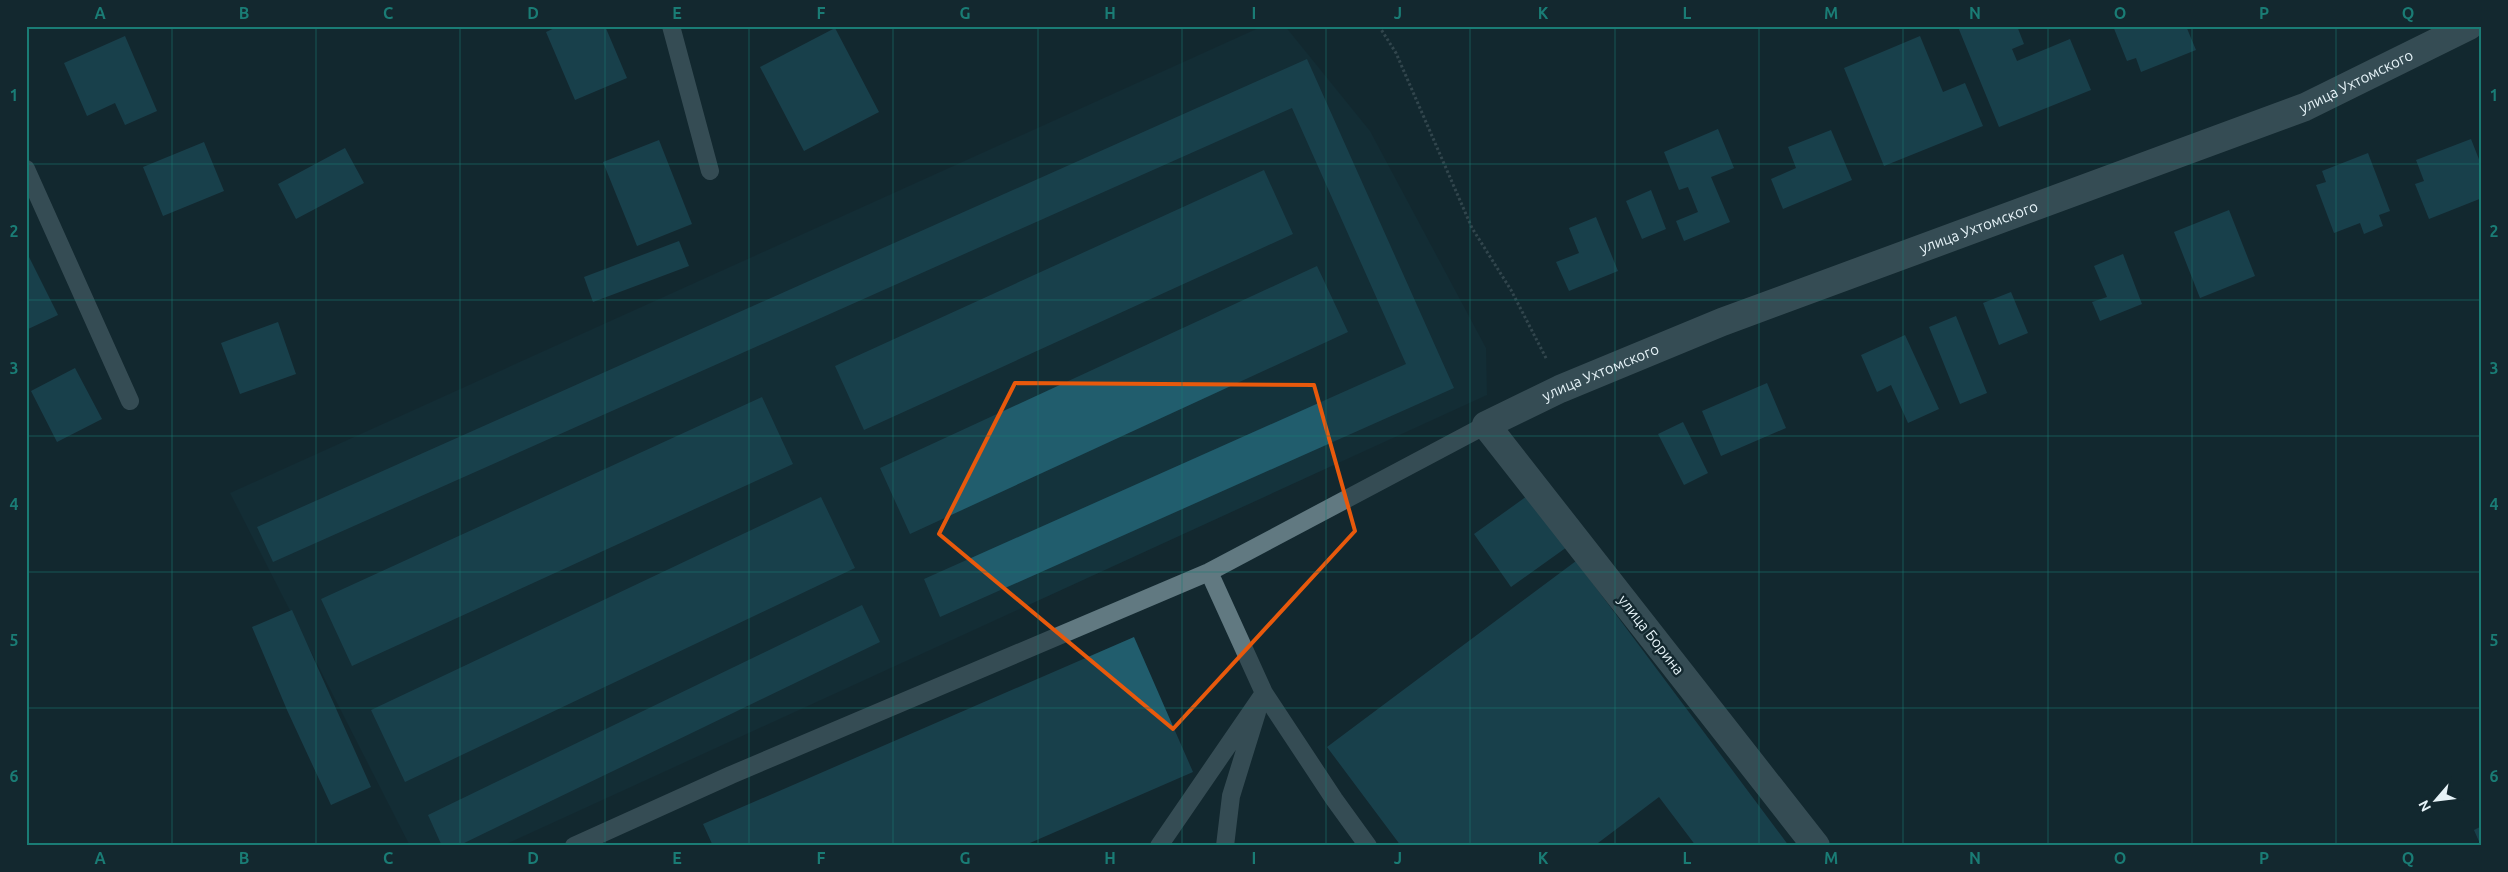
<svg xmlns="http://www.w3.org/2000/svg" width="2508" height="872" font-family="Ubuntu,sans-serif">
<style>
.built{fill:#14333c}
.building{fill:#215d6d}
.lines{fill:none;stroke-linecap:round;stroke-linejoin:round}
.path{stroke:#586a71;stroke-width:3;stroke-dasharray:2.5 2.5;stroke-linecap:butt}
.lane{stroke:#617981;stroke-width:18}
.street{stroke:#617981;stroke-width:28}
.marked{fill:none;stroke:#e8590c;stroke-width:4;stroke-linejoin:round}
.grid{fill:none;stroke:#1a7c75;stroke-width:1;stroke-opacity:0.55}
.labels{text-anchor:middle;stroke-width:5;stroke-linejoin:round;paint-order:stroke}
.street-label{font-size:15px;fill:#e6f3f8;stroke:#13282f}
.neatline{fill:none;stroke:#1a7c75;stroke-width:2}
.grid-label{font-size:16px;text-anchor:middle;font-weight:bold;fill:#1a7c75}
</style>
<rect width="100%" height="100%" fill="#13282f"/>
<path class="built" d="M1263 26H1285L1370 131 1486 348 1487 395 502 846H410L230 493Z"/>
<path class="building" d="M559 26H605L627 78 575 100 546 32Z
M2017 26 2024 44 2012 49 2017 61 2070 39 2091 90 1999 127 1958 27Z
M2113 26H2186L2196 50 2141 72 2136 58 2127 61Z
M835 28 879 112 804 151 760 67Z
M125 36 157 111 125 125 115 103 87 116 64 63Z
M1920 36 1943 92 1965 83 1983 126 1884 166 1844 68Z
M1307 59 1454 388 940 617 924 579 1406 364 1292 108 273 562 257 527Z
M1718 129 1734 168 1711 177 1730 222 1684 241 1676 221 1698 212 1688 187 1679 190 1664 152Z
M1831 130 1852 180 1783 209 1771 179 1796 168 1788 147Z
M2471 139 2482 167V198L2429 219 2415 184 2424 181 2416 160Z
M659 140 692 224 637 246 603 162Z
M204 142 224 191 163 216 143 167Z
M345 148 364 183 296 219 278 184Z
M2368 153 2390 211 2379 215 2383 226 2364 234 2360 223 2334 233 2316 185 2326 182 2322 171Z
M1264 170 1293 234 864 430 835 366Z
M1651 190 1666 229 1642 239 1626 201Z
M2229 210 2255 276 2200 298 2174 232Z
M1596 217 1618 271 1569 291 1556 262 1579 253 1569 228Z
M679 241 689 266 593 302 584 277Z
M26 251 58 315 26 330Z
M2123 254 2142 304 2100 321 2092 302 2107 297 2094 266Z
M1317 266 1348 332 910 534 880 468Z
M2011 292 2028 333 1999 345 1983 303Z
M1956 316 1987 393 1960 404 1929 327Z
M278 322 296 374 240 394 221 343Z
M1905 335 1939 409 1908 423 1891 385 1877 392 1861 355Z
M75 368 102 419 57 442 31 391Z
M1767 383 1786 428 1721 456 1702 411Z
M762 397 793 464 352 666 321 599Z
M1683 422 1708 473 1684 485 1658 434Z
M1530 494 1567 547 1511 587 1474 534Z
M821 497 855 568 405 782 371 710Z
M1576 561 1789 846H1696L1659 797 1594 846H1401L1327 747Z
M862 605 880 642 458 846H442L428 815Z
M292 610 371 787 331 805 287 710 252 627Z
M1134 637 1193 772 1023 846H713L703 824Z
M2482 826V846H2481L2474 830Z"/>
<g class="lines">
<path class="path" d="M1379 26 1396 53 1472 228 1511 290 1547 360"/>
<path class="lane" d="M671 26 710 171
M26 169 130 401
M1209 572 1264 693 1334 799 1368 846
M574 846 731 775 1209 572 1486 425
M1159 846 1264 693
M1225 846 1231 796 1257 712"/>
<path class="street" id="s1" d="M1816 846 1486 425 1560 389 1722 322 2305 107 2469 26"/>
</g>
<path d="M0 0H2508V872H0ZM1015 383 1314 385 1355 531 1173 729 939 534Z" fill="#13282f" fill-opacity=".55" fill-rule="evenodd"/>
<path class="marked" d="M1015 383 1314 385 1355 531 1173 729 939 534Z"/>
<path class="grid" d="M172 26V846M316 26V846M460 26V846M605 26V846M749 26V846M893 26V846M1038 26V846M1182 26V846M1326 26V846M1470 26V846M1615 26V846M1759 26V846M1903 26V846M2048 26V846M2192 26V846M2336 26V846M26 164H2482M26 300H2482M26 436H2482M26 572H2482M26 708H2482"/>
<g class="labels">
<g class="street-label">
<text dy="5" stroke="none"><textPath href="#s1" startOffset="1471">улица Ухтомского</textPath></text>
<text dy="5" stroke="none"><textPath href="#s1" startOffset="1066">улица Ухтомского</textPath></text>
<text dy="5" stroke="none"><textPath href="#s1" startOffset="661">улица Ухтомского</textPath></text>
<text transform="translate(1651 635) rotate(52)" y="5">улица Борина</text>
</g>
</g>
<rect width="2508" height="872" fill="none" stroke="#13282f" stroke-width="55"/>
<g transform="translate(2436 800) rotate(242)" stroke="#13282f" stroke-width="4" paint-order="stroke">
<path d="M0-4L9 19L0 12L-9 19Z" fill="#e6f3f8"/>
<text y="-8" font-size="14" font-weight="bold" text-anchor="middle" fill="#e6f3f8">N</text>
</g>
<rect x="28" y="28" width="2452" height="816" class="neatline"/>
<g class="grid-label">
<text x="100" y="19">A</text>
<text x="244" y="19">B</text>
<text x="388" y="19">C</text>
<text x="533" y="19">D</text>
<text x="677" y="19">E</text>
<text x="821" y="19">F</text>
<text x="965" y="19">G</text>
<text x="1110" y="19">H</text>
<text x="1254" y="19">I</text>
<text x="1398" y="19">J</text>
<text x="1543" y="19">K</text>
<text x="1687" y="19">L</text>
<text x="1831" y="19">M</text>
<text x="1975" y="19">N</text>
<text x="2120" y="19">O</text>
<text x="2264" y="19">P</text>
<text x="2408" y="19">Q</text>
<text x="14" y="101">1</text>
<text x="2494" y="101">1</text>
<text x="14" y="237">2</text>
<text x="2494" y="237">2</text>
<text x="14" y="374">3</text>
<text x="2494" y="374">3</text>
<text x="14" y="510">4</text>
<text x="2494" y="510">4</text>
<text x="14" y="646">5</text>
<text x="2494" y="646">5</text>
<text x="14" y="782">6</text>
<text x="2494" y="782">6</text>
<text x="100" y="864">A</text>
<text x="244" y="864">B</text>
<text x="388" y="864">C</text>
<text x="533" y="864">D</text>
<text x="677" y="864">E</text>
<text x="821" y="864">F</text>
<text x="965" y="864">G</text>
<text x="1110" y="864">H</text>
<text x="1254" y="864">I</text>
<text x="1398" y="864">J</text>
<text x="1543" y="864">K</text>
<text x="1687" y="864">L</text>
<text x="1831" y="864">M</text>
<text x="1975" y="864">N</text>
<text x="2120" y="864">O</text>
<text x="2264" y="864">P</text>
<text x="2408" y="864">Q</text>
</g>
</svg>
